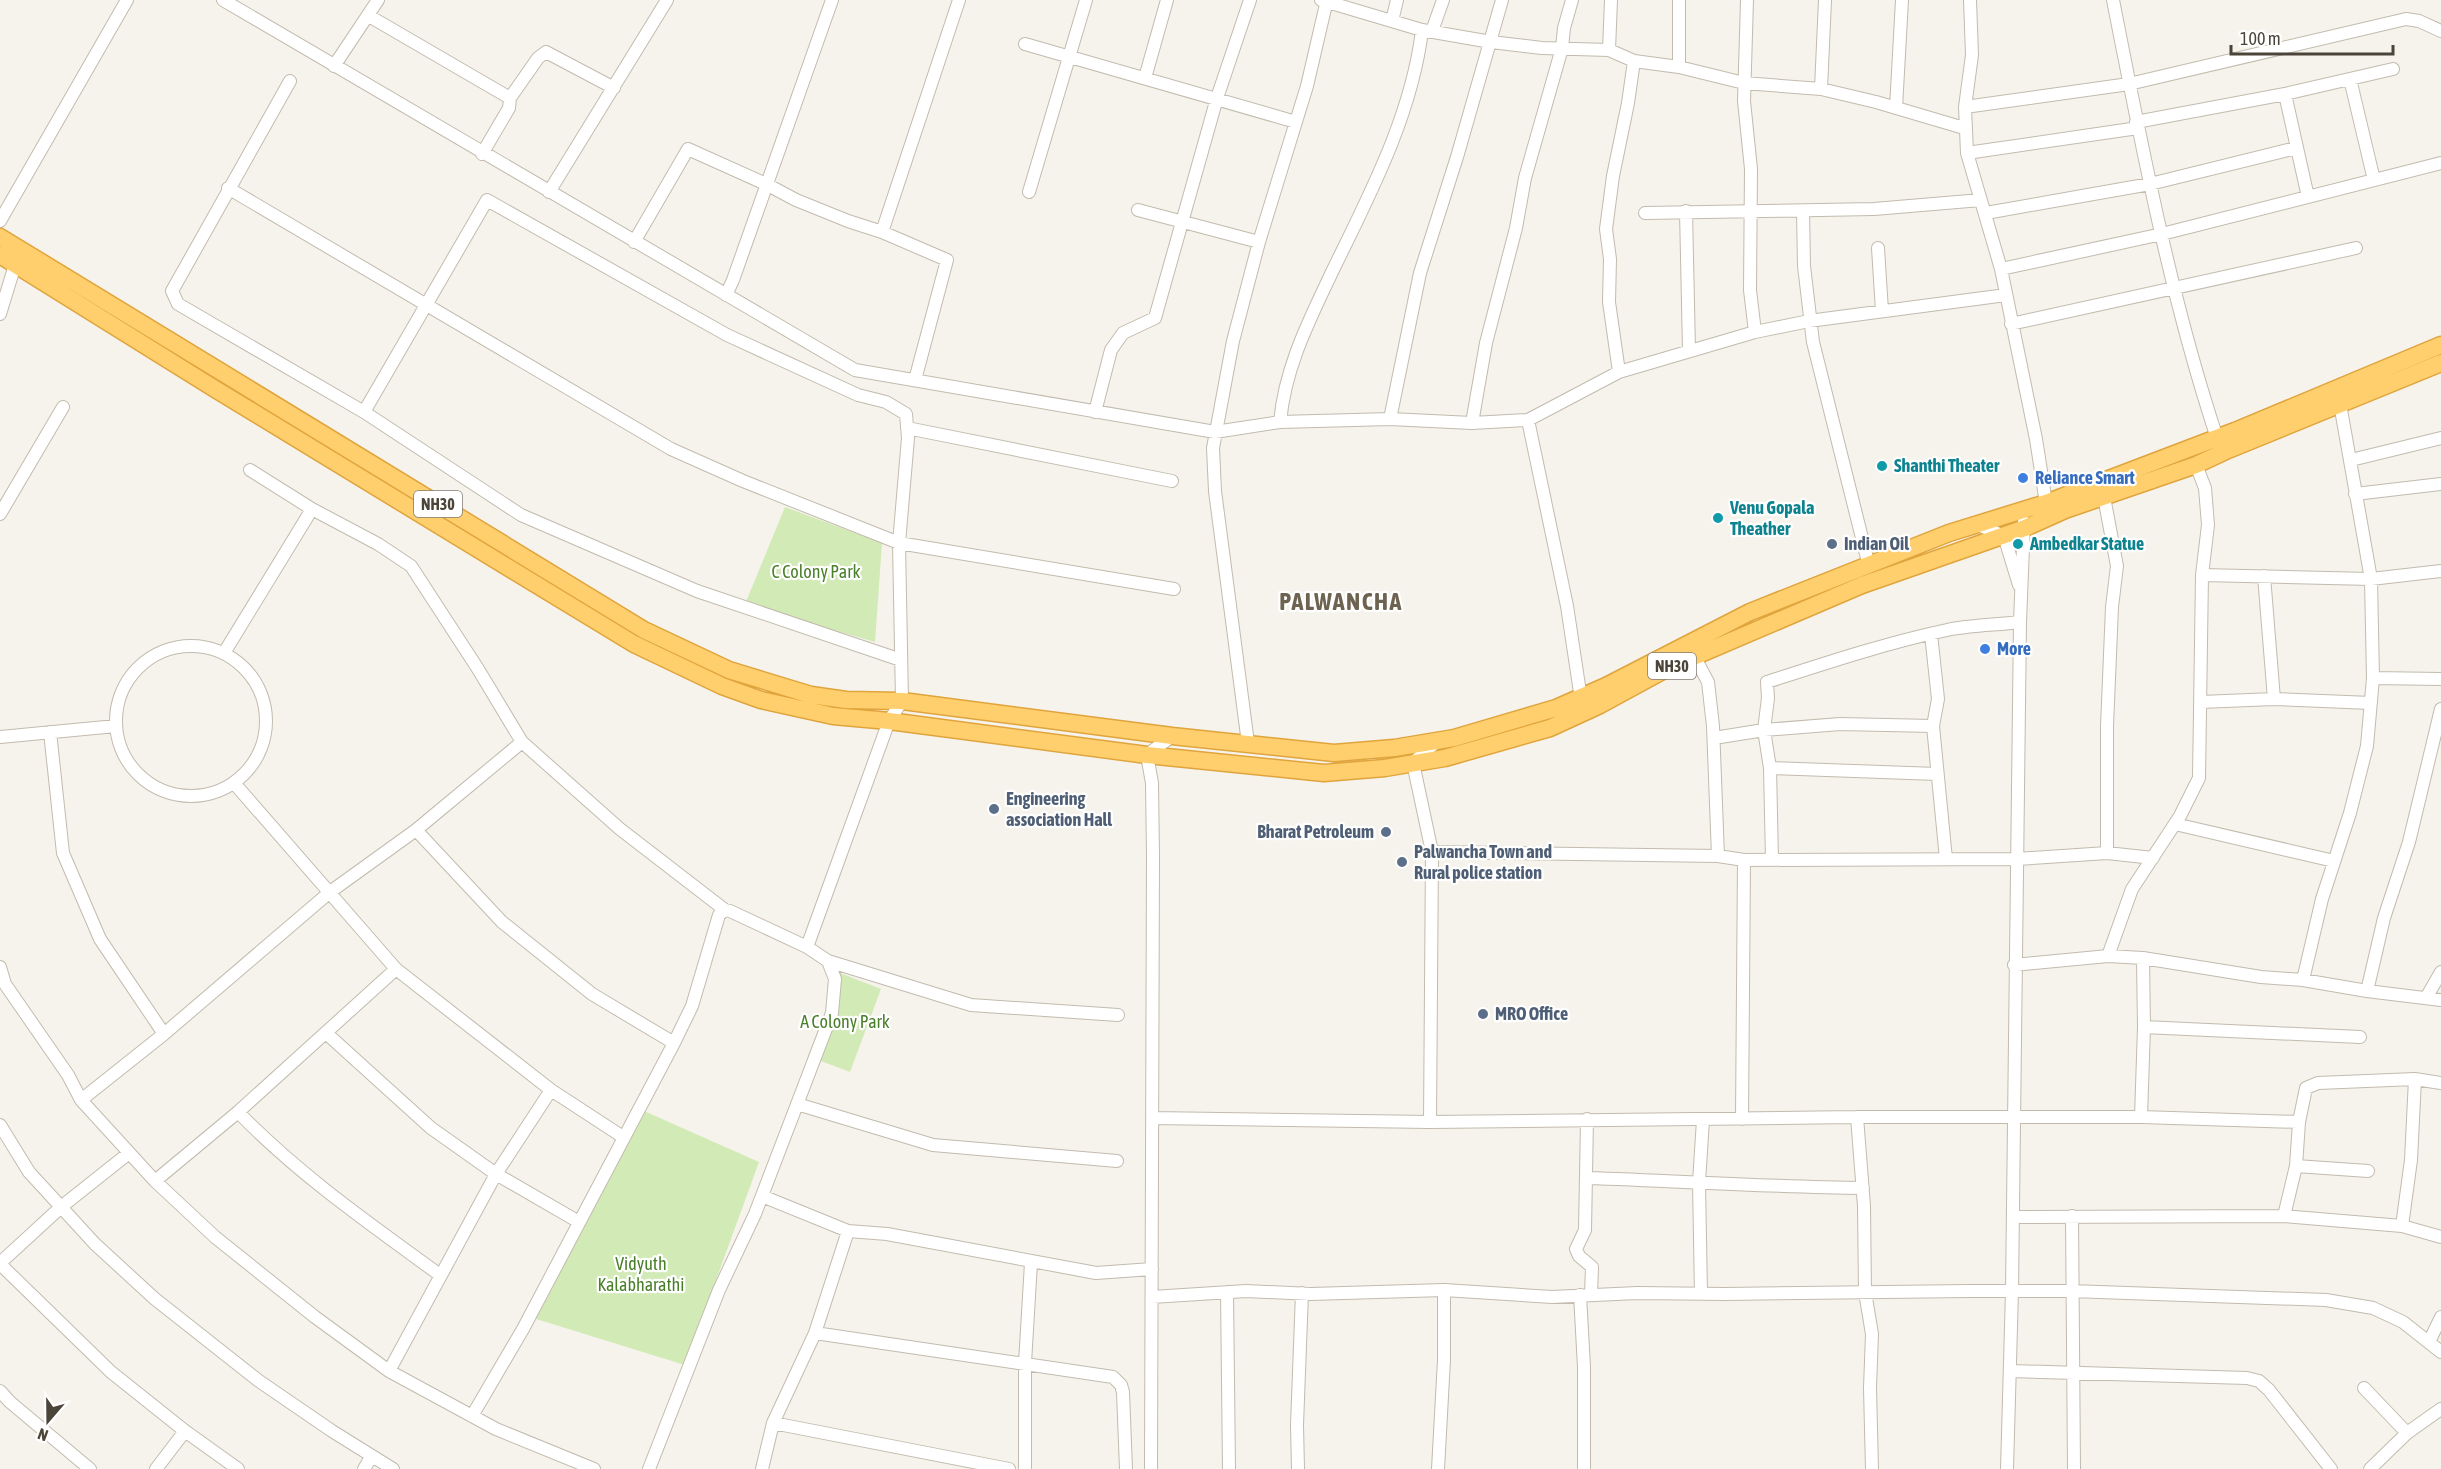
<svg xmlns="http://www.w3.org/2000/svg" width="2441" height="1469" font-family="'Asap Condensed',sans-serif">
<style>
.green{fill:#d2eab5}
.lines{fill:none;stroke-linecap:round;stroke-linejoin:round}
.minor-casing{stroke:#c2bbae;stroke-width:14}
.highway-casing{stroke:#e0a43c;stroke-width:19}
.minor{stroke:#fff;stroke-width:12}
.highway{stroke:#ffcf6e;stroke-width:16}
.culture-dot{fill:#0f9aa8;stroke:#fff;stroke-width:2}
.shop-dot{fill:#3f7fe0;stroke:#fff;stroke-width:2}
.service-dot{fill:#5c6f8a;stroke:#fff;stroke-width:2}
.labels{text-anchor:middle;stroke-width:4.5;stroke-linejoin:round;paint-order:stroke}
.shield{fill:#fff;stroke:#817c74;stroke-width:1.5}
.shield-label{font-size:16px;font-weight:bold;fill:#4b4439}
.culture-label{font-size:18px;font-weight:bold;fill:#0d838f;stroke:#fff;text-anchor:start}
.shop-label{font-size:18px;font-weight:bold;fill:#366cbe;stroke:#fff;text-anchor:start}
.service-label{font-size:18px;font-weight:bold;fill:#4e5e75;stroke:#fff;text-anchor:start}
.park-label{font-size:18px;fill:#4a7f2a;stroke:#fff}
.district-label{font-size:24px;font-weight:bold;letter-spacing:1.5px;fill:#6e6250;stroke:#fff}
</style>
<rect width="100%" height="100%" fill="#f6f3ec"/>
<path class="green" d="M785 507 882 543 875 642 745 604Z
M840 973 881 989 850 1072 808 1056Z
M644 1111 759 1162 685 1365 536 1319Z"/>
<g class="lines">
<defs>
<path id="minor" d="M223 0 855 370 1215 432 1280 422 1390 419 1472 423 1528 420 1619 372 1755 332 1809 321 2006 295
M1321 0 1422 30 1491 42 1542 48 1609 50 1634 61 1679 67 1744 83 1821 89 1876 102 1964 128
M1679 0V67
M1747 0 1744 101 1751 169 1750 290 1755 332
M1970 0 1972 55 1965 107 1967 153 2001 269 2036 439 2046 503
M2113 0C2142 147 2170 296 2217 438
M369 16 510 98
M1392 21 1397 0
M1432 31 1443 0
M1025 44 1296 122
M1609 50 1611 0
M334 66 378 0
M1145 78 1167 0
M2350 79 2374 180
M290 81 172 291 178 304 364 412 487 200 727 335 858 395 886 402 906 414 908 438 899 543 902 701 889 721 807 947
M1821 89 1825 0
M2285 94 2308 197
M1965 107 2129 84 2406 19 2419 21 2441 31
M1896 108 1902 0
M2136 122 2285 94 2393 69
M1967 153 2138 128
M482 154 509 108 510 98 538 58 546 52 614 88
M228 188 671 449 743 481 899 543 1174 589
M549 192 667 0
M1029 192 1086 0
M1138 210 1259 242
M1686 211 1689 350
M1803 211 1804 266 1813 342 1869 566
M1645 213 1874 209 1981 200
M1986 213 2150 184 2296 148
M0 221 127 0
M882 232 959 0
M634 242 688 149 766 184 796 200 848 221 882 232 947 260 915 380
M1878 248 1882 311
M2001 269 2162 234 2441 163
M726 295 733 280 832 0
M0 314 15 265
M2011 324 2356 248
M1619 372 1609 302 1610 259 1606 229 1613 176 1628 103 1634 61
M364 412 521 515 697 591 901 660
M1095 412 1111 350 1123 333 1155 318 1217 98 1250 0
M1390 419 1420 273 1457 157 1502 0
M1528 420 1567 606 1581 699
M1280 422C1285 367 1309 321 1332 272 1369 196 1412 115 1422 30
M1472 423 1486 343 1516 228 1525 178 1562 48 1564 28 1572 0
M907 428 1172 481
M2351 460 2441 438
M250 470 312 509 378 544 411 566 478 669 522 742 620 829 725 910
M2355 494 2441 484
M2104 497 2117 566 2112 607 2107 726V853
M0 514 63 407
M1976 524 2004 536 2019 585
M2202 575 2371 579 2441 571
M2264 576 2274 699
M1931 634 1938 699 1933 726 1946 859
M116 721a75 75 0 1 1 150 0a75 75 0 1 1-150 0Z
M224 653 312 509
M1694 656 1708 682 1713 726 1718 856
M2373 678 2441 679
M2201 702 2274 699 2371 703
M50 732 63 853 100 939 164 1034
M0 737 116 726
M1714 738 1764 730 1840 724 1933 726
M1248 743 1215 491 1213 448 1233 341 1259 242 1307 86 1327 0
M1770 768 1937 774
M234 783 396 969 551 1090 623 1137
M2175 824 2334 861
M416 830 502 922 592 994 674 1043
M1432 852 1718 856 1744 860 2017 859 2107 853 2153 858
M1772 860 1770 768 1764 730 1768 698 1767 682C1826 663 1886 643 1947 630 1971 625 1996 625 2020 622
M2108 956 2132 889 2180 816 2199 778 2202 575 2208 525 2205 488 2196 465
M828 961 971 1005 1118 1015
M2014 965 2108 956 2143 958 2261 977 2303 980 2367 991 2441 1000
M0 967 5 984 68 1075 81 1100 155 1181 215 1237 315 1317 389 1371 496 1429 594 1469
M2303 980 2322 899 2350 813 2367 746 2373 678 2371 579 2340 404
M2367 991 2384 918 2409 842 2441 709
M2426 998 2441 972
M2144 1027 2360 1037
M326 1033 431 1128 496 1174 579 1222
M81 1100 164 1034 330 892 416 830 522 742
M797 1104 933 1145 1117 1161
M238 1112C298 1174 370 1224 440 1275
M1857 1117 1864 1206 1865 1292 1872 1334 1870 1388 1872 1469
M2141 1117 2144 1027 2143 958
M1152 1118 1430 1122 1857 1117H2141L2299 1122
M1587 1119 1585 1230 1576 1249 1579 1256 1592 1267 1591 1295
M1742 1119 1744 860
M1430 1122 1432 852 1413 763 1437 741
M0 1125 29 1172 95 1244 155 1299 259 1381 332 1431 393 1469
M2296 1166 2368 1171
M1588 1178C1679 1181 1771 1187 1863 1188
M155 1181 238 1112 396 969
M762 1196 848 1231 887 1234 1096 1273 1152 1269
M2072 1216 2074 1469
M2284 1216 2296 1166 2299 1122 2306 1088 2318 1083 2415 1079 2441 1083
M2013 1217 2284 1216 2402 1226 2441 1237
M2402 1226 2411 1160 2415 1079
M0 1263 61 1207 129 1153
M0 1264 111 1372 185 1431 238 1469
M1227 1292 1229 1469
M1701 1294 1699 1182 1703 1120
M1580 1295 1584 1367V1469
M1152 1297 1246 1291 1311 1294 1444 1290 1552 1297 1637 1293 1725 1294 1970 1291H2071L2326 1300 2373 1308 2403 1322 2441 1352
M815 1333 1113 1377 1121 1385 1123 1392 1126 1469
M2429 1342 2441 1317
M389 1371 496 1174 551 1090
M2011 1371 2247 1378 2259 1381 2269 1390 2331 1469
M2364 1388 2407 1433
M0 1391 10 1402 90 1469
M472 1416 523 1329 674 1043 692 1006 719 915 725 910 730 911 807 947 828 961 835 979 832 1013 755 1214 719 1290 649 1469
M773 1423 1009 1469
M156 1469 185 1431
M364 1469 371 1457
M762 1469 773 1423 815 1333 848 1231
M1025 1469V1363L1031 1263
M1151 1469 1153 855 1152 783 1147 755 1172 736
M1298 1469 1297 1425 1302 1293
M1438 1469 1444 1360V1290
M2007 1469 2012 1291 2020 622 2024 522
M2370 1469 2407 1433 2441 1409"/>
<path id="highway" d="M0 237 644 630 729 670 811 695 846 700 902 701 1172 736 1334 753 1394 748 1454 738 1556 708 1606 686 1750 612 1949 533 2046 503 2235 431 2441 345
M0 255 215 389 634 644 722 686 761 700 833 716 889 721 1147 755 1324 773 1385 768 1445 758 1550 728 1600 705 1670 667 1862 585 2025 528 2065 510 2196 465 2228 450 2441 363"/>
</defs>
<use href="#minor" class="minor-casing"/>
<use href="#highway" class="highway-casing"/>
<use href="#minor" class="minor"/>
<use href="#highway" class="highway"/>
</g>
<g class="culture-dot">
<circle cx="1882" cy="466" r="6"/>
<circle cx="1718" cy="518" r="6"/>
<circle cx="2018" cy="544" r="6"/>
</g>
<g class="shop-dot">
<circle cx="2023" cy="478" r="6"/>
<circle cx="1985" cy="649" r="6"/>
</g>
<g class="service-dot">
<circle cx="1832" cy="544" r="6"/>
<circle cx="994" cy="809" r="6"/>
<circle cx="1386" cy="832" r="6"/>
<circle cx="1402" cy="862" r="6"/>
<circle cx="1483" cy="1014" r="6"/>
</g>
<g class="labels">
<g class="shield">
<rect x="414" y="491" width="48" height="26" rx="4.5"/>
<rect x="1648" y="653" width="48" height="26" rx="4.5"/>
</g>
<g class="shield-label">
<text x="438" y="510">NH30</text>
<text x="1672" y="672">NH30</text>
</g>
<g class="culture-label">
<text x="1894" y="472">Shanthi Theater</text>
<text x="1730" y="514">Venu Gopala<tspan x="1730" dy="21">Theather</tspan></text>
<text x="2030" y="550">Ambedkar Statue</text>
</g>
<g class="shop-label">
<text x="2035" y="484">Reliance Smart</text>
<text x="1997" y="655">More</text>
</g>
<g class="service-label">
<text x="1844" y="550">Indian Oil</text>
<text x="1006" y="805">Engineering<tspan x="1006" dy="21">association Hall</tspan></text>
<text x="1374" y="838" text-anchor="end">Bharat Petroleum</text>
<text x="1414" y="858">Palwancha Town and<tspan x="1414" dy="21">Rural police station</tspan></text>
<text x="1495" y="1020">MRO Office</text>
</g>
<g class="park-label">
<text x="816" y="578">C Colony Park</text>
<text x="845" y="1028">A Colony Park</text>
<text x="641" y="1270">Vidyuth<tspan x="641" dy="21">Kalabharathi</tspan></text>
</g>
<g class="district-label">
<text x="1341" y="610">PALWANCHA</text>
</g>
</g>
<g transform="translate(48 1421) rotate(200)" stroke="#ffffff" stroke-width="4.5" paint-order="stroke">
<path d="M0-4.5L10 22L0 15L-10 22Z" fill="#4b4439"/>
<text y="-9" font-size="16" font-weight="bold" text-anchor="middle" fill="#4b4439">N</text>
</g>
<path d="M2231 45v9h162v-9" fill="none" stroke="#4b4439" stroke-width="3"/>
<text x="2240" y="45" font-size="18" fill="#4b4439" stroke="#ffffff" stroke-width="4.5" paint-order="stroke">100 m</text>
</svg>
